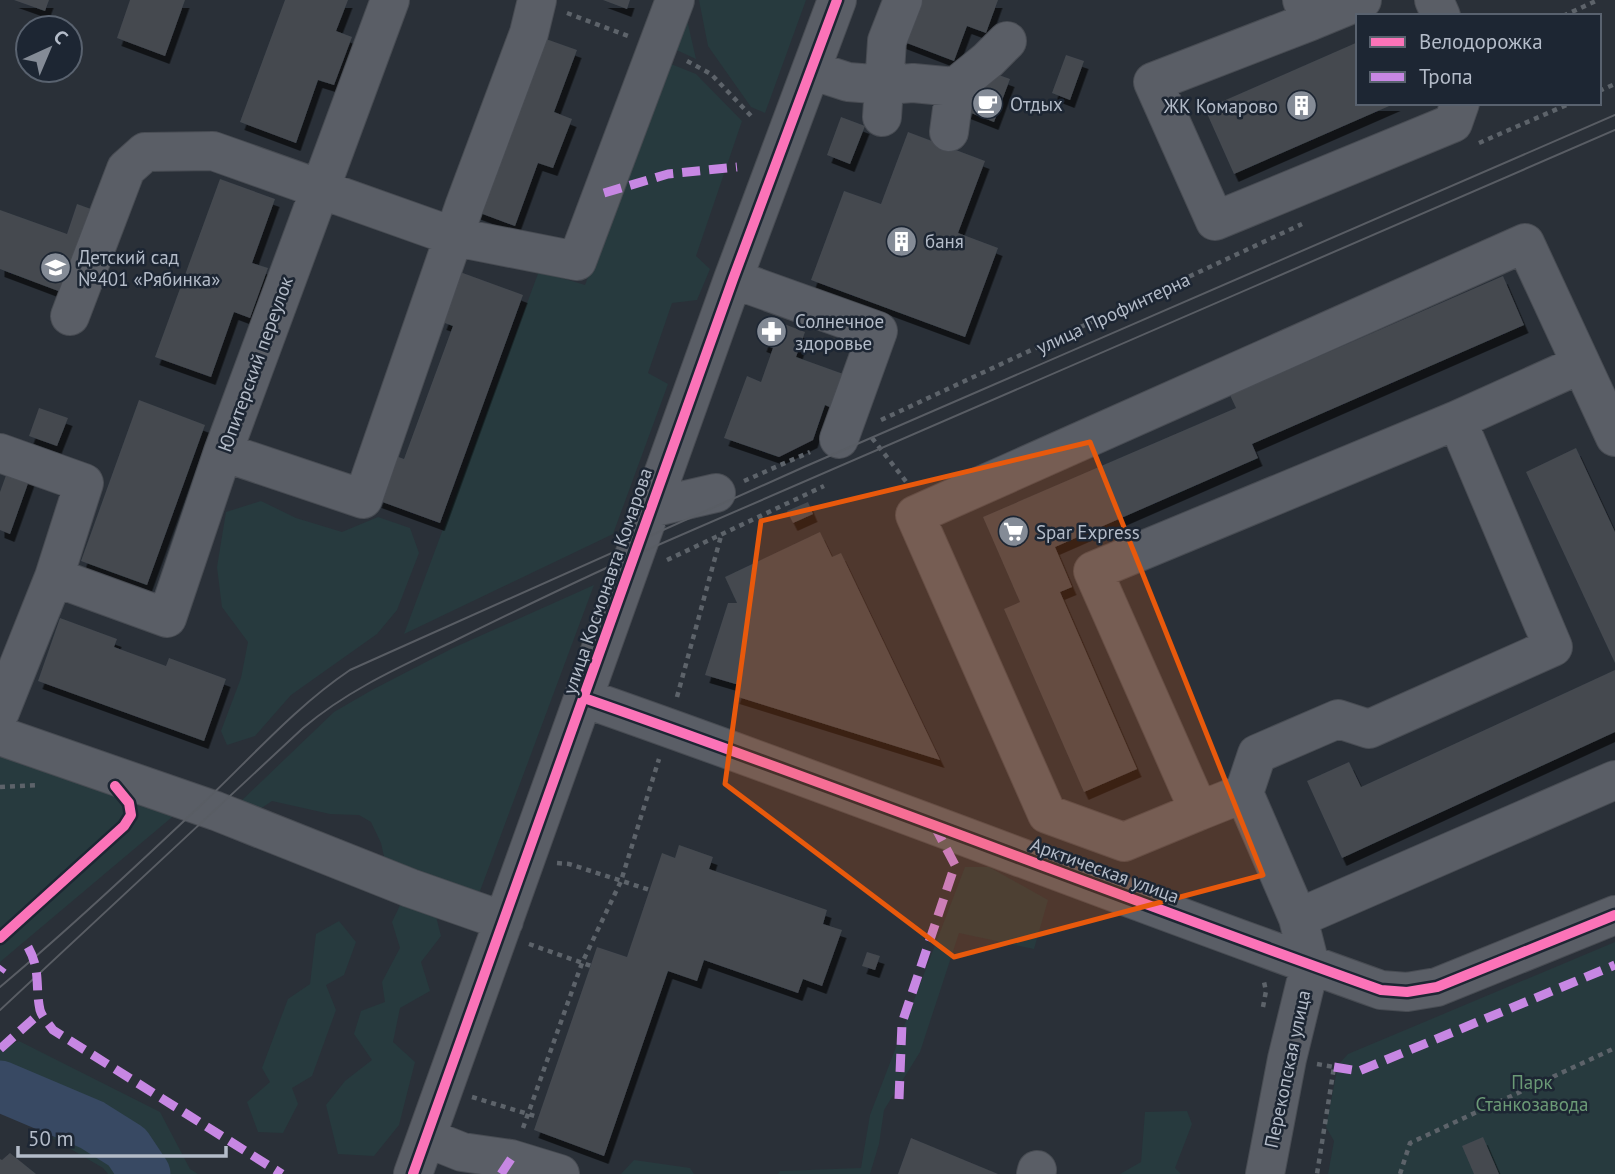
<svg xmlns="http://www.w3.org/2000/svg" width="1615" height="1174" font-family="'PT Sans',sans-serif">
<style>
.green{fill:#273a3e}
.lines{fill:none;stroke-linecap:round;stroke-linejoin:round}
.river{stroke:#384963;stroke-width:51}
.building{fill:#444950;filter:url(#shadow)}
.minor-casing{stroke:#484c53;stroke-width:40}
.path{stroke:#5d636a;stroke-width:4.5;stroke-dasharray:5 5;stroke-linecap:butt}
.minor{stroke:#5a5e66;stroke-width:38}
.tram{stroke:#595d64;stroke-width:2}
.quiet{stroke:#c787e3;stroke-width:9;stroke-dasharray:18 9;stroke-linecap:butt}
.cycleway-casing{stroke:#1d2633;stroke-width:15}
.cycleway{stroke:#fb73b8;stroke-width:10}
.marked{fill:#e8590c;fill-opacity:0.2;stroke:#e8590c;stroke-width:5;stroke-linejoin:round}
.labels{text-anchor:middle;stroke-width:5;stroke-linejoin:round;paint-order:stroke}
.poi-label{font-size:19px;fill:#b4bcc9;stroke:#1d2633;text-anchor:start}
.street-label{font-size:19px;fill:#b4bcc9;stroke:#1d2633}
.park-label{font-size:19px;fill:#6b9a76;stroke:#1d2633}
</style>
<defs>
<filter id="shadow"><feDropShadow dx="4.5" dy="8" stdDeviation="0" flood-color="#0009"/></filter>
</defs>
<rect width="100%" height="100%" fill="#2a3038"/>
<path class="green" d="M699 0H806L765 113 751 107 708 46Z
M685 11 696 59 670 47Z
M666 62 696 74 742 121 696 256 710 269 697 300 672 303 648 373 668 384 613 534 404 634 539 271 585 285Z
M261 501 296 518 342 532 378 517 410 528 419 553 397 610 377 634 291 695 255 736 227 745 221 731 241 678 248 642 222 607 217 567 226 512Z
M594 585 480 891 453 892 385 861 381 843 371 822 359 815 330 814 272 801 257 811 238 804 334 712 372 690 453 648Z
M0 739 184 807 0 962Z
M965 867H989L1048 900 1034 949 959 933 920 1052 884 1110 879 1144 870 1174H778L780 1171 861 1168 870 1115Z
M405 895 433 905 441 936 421 962 430 991 400 1008 393 1042 415 1062 399 1125 374 1156 338 1154 326 1105 345 1081 372 1060 354 1034 361 1011 385 1002 382 982 400 948 392 922Z
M339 921 356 942 344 975 326 985 336 1010 312 1076 292 1088 298 1104 283 1133 258 1132 247 1102 270 1082 262 1068 288 999 310 984 316 934Z
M1615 942V1174H1328L1334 1141 1326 1127 1338 1065 1348 1054Z
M19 1041 160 1112 190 1169 198 1174H159L138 1134 6 1073 0 1062V1049Z
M1187 1111 1192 1124 1175 1168 1181 1174H1120L1141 1162 1145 1112Z
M72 1128 87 1138 114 1137 143 1165 144 1174H108L103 1168 52 1138Z
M634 1160 690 1168 694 1174H621Z"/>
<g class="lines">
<path class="river" d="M0 1086 92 1125 127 1147 145 1174"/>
</g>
<path class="building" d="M14 0H49L45 11Z
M130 0H185L165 56 117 38Z
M285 0H348L336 31 352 37 334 85 318 80 296 143 240 122Z
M603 0H630L627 9Z
M914 0H998L986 33 967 26 954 61 899 40Z
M529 33 577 50 554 112 572 119 553 168 538 163 515 226 464 207Z
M1358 42V103H1396L1234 174 1205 109Z
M1066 55 1084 61 1070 100 1052 93Z
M982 69 1010 79 994 122 966 111Z
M841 117 865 126 850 164 827 155Z
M908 132 985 161 958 233 998 248 965 337 811 280 844 191 881 204Z
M220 179 275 199 252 263 268 268 250 318 234 312 211 377 155 357Z
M77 204 102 213 61 292 0 269V210L67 234Z
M460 272 523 295 440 523 377 500 393 455 404 459 453 326 442 322Z
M1503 276 1524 325 1252 444 1258 458 1055 547 1072 587 1060 592 1137 769 1084 792 1004 609 1020 602 983 517 1236 408 1230 395Z
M771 319 805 332 796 357 846 375 834 409 825 405 813 440 779 457 724 438 747 376 761 382 773 348 762 344Z
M139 400 205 425 147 585 81 561Z
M39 408 68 418 57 446 29 436Z
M1576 448 1615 532V663L1526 472Z
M9 467 31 475 10 534 0 530V492Z
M808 502 813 514 793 523 787 511Z
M820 532 832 557 841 553 940 760 735 696 739 685 705 675 728 603H737L725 577Z
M60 618 117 639 114 647 166 666 169 658 226 679 204 741 38 681Z
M1615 670V732L1342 858 1307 781 1349 762 1361 787Z
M679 845 713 857 709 869 827 910 823 924 842 930 822 986 803 979 798 993 704 960 697 981 668 971 604 1156 534 1130 597 947 627 957 662 853 675 858Z
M867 952 880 956 875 970 862 966Z
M1483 1137 1499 1174H1474L1462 1146Z
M911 1138 998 1174H898Z
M10 1153 36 1174H0V1159L2 1160Z"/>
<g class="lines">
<defs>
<path id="minor" d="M1302 0 1311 21 1362 0
M1434 0 1441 16
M1311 21 1153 82 1215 221 1453 123 1460 103
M811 70 848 82 886 85 913 83 955 87 988 60 1007 41
M882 117 887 41 903 0
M949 132 955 87
M733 279 878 331 839 439
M70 316 126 169 145 152 213 151 455 237 577 261 675 0
M223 452 363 499 464 207 529 33 537 0
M0 453 84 483 54 577 0 712
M651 508 716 493
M54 577 167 618 223 452 390 0
M584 698C851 791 1114 895 1381 990L1407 992 1437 987 1615 915
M0 736 216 811 410 888 504 921
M1244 793 1257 754 1338 719 1369 729 1553 647 1457 420
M1199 811 1124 842 1047 814 915 515 1525 243 1615 437
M1298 918 1615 780
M427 1138 462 1152 511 1159 560 1174
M413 1174 733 279 837 0
M1036 1174 1037 1170
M1265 1174 1287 1059 1310 965 1298 918 1244 793 1199 811 1093 571 1457 420 1581 364"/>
</defs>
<use href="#minor" class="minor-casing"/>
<path class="path" d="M567 13 628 36
M1563 16 1598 0
M687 61 711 74 754 119
M1599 91 1615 84
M1479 143 1571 103
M881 420 1302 224
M872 438 908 484
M744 481 810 452
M667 560 824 486
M677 697 721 536
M0 787 38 785
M557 863 569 864 650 890
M529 944 591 966
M1263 1007 1266 991 1264 982
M1317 1064 1334 1067 1317 1174
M472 1097 538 1117
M523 1128 582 963 621 881 659 759
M1400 1174 1410 1143 1615 1048"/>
<use href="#minor" class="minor"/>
<path class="tram" d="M0 987C69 929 135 867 201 805 250 759 295 707 350 670L804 467 1615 115
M0 1010 303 728C349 689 402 666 456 640 515 611 574 582 635 555L1615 130"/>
<path class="quiet" d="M604 193 668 174 737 167
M28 947C41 970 35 987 40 1010 42 1017 49 1024 53 1030L282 1174
M0 971 3 967
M0 1049 40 1013
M1334 1067 1359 1071 1615 965
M899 1099 902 1023 955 865 934 825
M501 1174 511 1159"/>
<defs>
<path id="cycleway" d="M584 698C851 791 1114 895 1381 990L1407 992 1437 987 1615 915
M0 938 124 826 131 815 129 803 115 786
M413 1174 733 279 837 0"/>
</defs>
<use href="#cycleway" class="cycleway-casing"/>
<use href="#cycleway" class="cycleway"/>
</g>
<path class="marked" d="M1090 442 1263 875 954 957 725 784 761 521Z"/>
<defs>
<symbol id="cafe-disc" viewBox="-11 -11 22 22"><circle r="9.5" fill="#848b96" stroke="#1d2633"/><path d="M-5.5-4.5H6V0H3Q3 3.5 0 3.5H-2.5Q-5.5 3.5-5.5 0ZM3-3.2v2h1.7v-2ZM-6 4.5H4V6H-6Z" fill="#fff"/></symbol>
<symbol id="building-disc" viewBox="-11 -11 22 22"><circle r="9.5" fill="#848b96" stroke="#1d2633"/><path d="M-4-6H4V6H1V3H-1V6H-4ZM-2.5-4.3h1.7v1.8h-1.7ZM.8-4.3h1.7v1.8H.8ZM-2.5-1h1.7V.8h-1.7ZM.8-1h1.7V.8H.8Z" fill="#fff"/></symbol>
<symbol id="school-disc" viewBox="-11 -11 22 22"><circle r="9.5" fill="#848b96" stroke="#1d2633"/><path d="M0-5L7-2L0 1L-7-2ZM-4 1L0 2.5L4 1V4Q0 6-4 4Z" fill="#fff"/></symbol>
<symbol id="pharmacy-disc" viewBox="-11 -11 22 22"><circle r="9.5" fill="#848b96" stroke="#1d2633"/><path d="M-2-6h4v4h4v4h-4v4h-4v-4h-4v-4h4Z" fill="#fff"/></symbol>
<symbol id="supermarket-disc" viewBox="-11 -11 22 22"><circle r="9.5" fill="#848b96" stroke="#1d2633"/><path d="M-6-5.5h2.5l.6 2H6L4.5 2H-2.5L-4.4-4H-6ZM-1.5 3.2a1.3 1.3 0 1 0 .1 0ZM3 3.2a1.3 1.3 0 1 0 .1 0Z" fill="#fff"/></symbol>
</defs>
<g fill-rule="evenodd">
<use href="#cafe-disc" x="970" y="86" width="35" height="35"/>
<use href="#building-disc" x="1284" y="88" width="35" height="35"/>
<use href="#building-disc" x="884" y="224" width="35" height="35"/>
<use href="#school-disc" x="38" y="250" width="35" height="35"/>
<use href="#pharmacy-disc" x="754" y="314" width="35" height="35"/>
<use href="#supermarket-disc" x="996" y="514" width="35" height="35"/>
</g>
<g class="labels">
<g class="poi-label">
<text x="1010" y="111">Отдых</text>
<text x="1278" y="113" text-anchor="end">ЖК Комарово</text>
<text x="925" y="248">баня</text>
<text x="78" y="264">Детский сад<tspan x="78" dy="22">№401 «Рябинка»</tspan></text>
<text x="795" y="328">Солнечное<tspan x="795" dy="22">здоровье</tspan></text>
<text x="1036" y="539">Spar Express</text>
</g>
<g class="street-label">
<text transform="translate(1113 313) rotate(-25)" y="7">улица Профинтерна</text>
<text transform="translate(255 364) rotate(-70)" y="7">Юпитерский переулок</text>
<text transform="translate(607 581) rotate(-71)" y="7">улица Космонавта Комарова</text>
<text transform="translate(1105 870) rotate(20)" y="7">Арктическая улица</text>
<text transform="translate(1287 1069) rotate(-78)" y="7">Перекопская улица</text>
</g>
<g class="park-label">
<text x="1532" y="1089">Парк<tspan x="1532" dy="22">Станкозавода</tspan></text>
</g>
</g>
<rect x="1356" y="14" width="245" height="91" fill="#1d2633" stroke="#59626f" stroke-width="2"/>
<rect x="1370" y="37" width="35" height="10" fill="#fb73b8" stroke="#59626f" stroke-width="2"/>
<text x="1419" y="49" font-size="21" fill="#b4bcc9">Велодорожка</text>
<rect x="1370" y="72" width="35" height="10" fill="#c787e3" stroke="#59626f" stroke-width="2"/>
<text x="1419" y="84" font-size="21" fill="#b4bcc9">Тропа</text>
<g transform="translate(49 49) rotate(44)"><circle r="33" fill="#1d2633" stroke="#59626f" stroke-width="2"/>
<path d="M0-5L12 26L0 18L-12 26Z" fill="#848b96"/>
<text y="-10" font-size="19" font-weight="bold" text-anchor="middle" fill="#b4bcc9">С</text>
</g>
<path d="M18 1146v10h208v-10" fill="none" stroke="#b4bcc9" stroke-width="3.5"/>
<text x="28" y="1146" font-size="21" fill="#b4bcc9" stroke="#1d2633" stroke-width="5" paint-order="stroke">50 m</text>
</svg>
